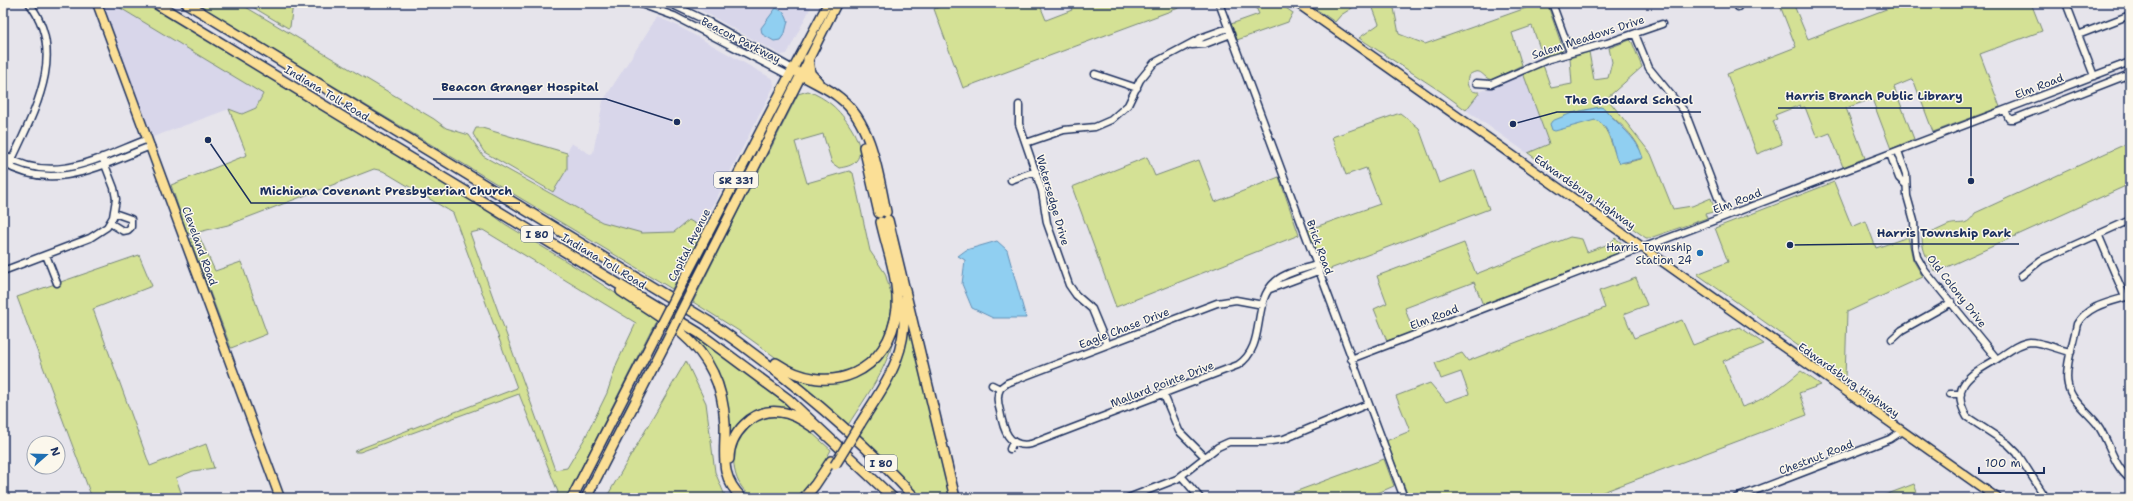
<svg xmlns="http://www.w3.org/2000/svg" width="2133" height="501" font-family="'Shantell Sans',sans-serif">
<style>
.built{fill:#d8d6ea}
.green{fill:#d4e195;stroke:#78887a;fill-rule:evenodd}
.water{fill:#90cff1;stroke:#618fb6}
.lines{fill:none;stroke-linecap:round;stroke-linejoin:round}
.minor-casing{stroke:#1b2f5e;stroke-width:9}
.major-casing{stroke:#1b2f5e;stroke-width:11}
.highway-casing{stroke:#1b2f5e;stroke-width:12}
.minor{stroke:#fbf7ec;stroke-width:6}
.major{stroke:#fbdf96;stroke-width:8}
.highway{stroke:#fbdf96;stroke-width:9}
.highway-bridge-casing{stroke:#1b2f5e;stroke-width:12;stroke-linecap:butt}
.highway-bridge{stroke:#fbdf96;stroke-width:9}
.poi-dot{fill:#1f6fb2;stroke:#fbf7ec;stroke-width:1.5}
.labels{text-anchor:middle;stroke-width:3;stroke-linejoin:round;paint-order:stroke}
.shield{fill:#fbf7ec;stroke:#5e6b89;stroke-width:1}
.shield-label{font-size:10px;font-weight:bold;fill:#1b2f5e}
.street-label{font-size:11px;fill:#1b2f5e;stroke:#fbf7ec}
.poi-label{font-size:11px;fill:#1b2f5e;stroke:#fbf7ec;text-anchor:end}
.leader{fill:none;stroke:#1b2f5e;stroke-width:1.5}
.callout-dot{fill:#1b2f5e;stroke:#fbf7ec;stroke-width:1.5}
.callout-label{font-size:12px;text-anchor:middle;font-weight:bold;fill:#1b2f5e;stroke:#fbf7ec;stroke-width:3;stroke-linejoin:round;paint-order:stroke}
</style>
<rect width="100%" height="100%" fill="#e6e4eb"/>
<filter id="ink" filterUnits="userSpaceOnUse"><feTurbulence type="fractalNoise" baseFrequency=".025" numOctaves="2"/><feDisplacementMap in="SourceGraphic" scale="8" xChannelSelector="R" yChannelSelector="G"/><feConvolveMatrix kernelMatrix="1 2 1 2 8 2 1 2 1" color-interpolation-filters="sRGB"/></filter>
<g filter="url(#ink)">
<path class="built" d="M112 3 263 93 256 108 242 114 229 109 153 137 102 5Z
M688 3H813L787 54 781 55Z
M657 17 676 25 773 79 774 86 702 227 677 238 661 266 550 197 567 169V153L571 143 590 154 593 153 603 101Z
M1523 73 1549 144 1527 153 1466 110 1480 92Z"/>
<path class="green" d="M112 3H146L480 205 505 224 574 266 656 320 566 498H554L558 492 519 394 360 452H354L359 449 517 388 453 213 383 171 374 169 228 225 190 234 187 233 171 185 247 155 229 109 242 114 256 108 263 94ZM483 230 636 323 617 363 607 393 585 438 567 468 555 470 470 233Z
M195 3H239L434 119 446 128 469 135 483 156 602 222 642 233 674 232 689 220 704 229 672 289Z
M246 3H293L290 27 288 28Z
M949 3H1039L1046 20 1072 10 1069 3H1183L1184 6 963 88 934 9Z
M1254 3H1279L1293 13 1288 22 1237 40 1231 24 1259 14Z
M1312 3H1360L1341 15 1335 22 1310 5Z
M1371 3H1393L1399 34 1425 44 1540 3H1547L1563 49 1562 51 1543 57 1532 26 1512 33 1522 65 1492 80C1482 78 1482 66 1469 75 1464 85 1470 93 1480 92L1466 110 1440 91 1359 38 1379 24Z
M1779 3H1793L1808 39 1902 3H2031L2042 31 1980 54 2000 107 1933 132 1913 79 1894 87 1914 139 1891 149 1872 99 1846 108 1865 158 1843 167 1830 133 1817 138 1805 107 1801 108 1800 105 1775 115 1777 119 1773 121 1782 144 1757 154 1727 74 1796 47Z
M1630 40 1632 42 1642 67 1607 98 1651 154 1673 209 1692 206 1711 198 1714 207 1713 212 1705 214 1707 218 1650 238H1646L1528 153 1549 144 1523 73 1543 65 1551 88 1572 84 1570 58 1589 52 1594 80 1608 78 1612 62 1609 48ZM1600 107C1614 118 1643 140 1641 159L1625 163 1617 160C1614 151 1606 120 1595 120 1591 120 1586 122 1582 122L1572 113Z
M808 91C816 94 825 99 832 105 843 114 869 147 856 161 852 166 845 167 839 168L832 163 823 134 795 142 807 183 849 171 853 173 870 251 885 273 892 297V309L886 334 873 354 863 362 853 368 830 375 802 372 782 362 739 331 693 302 758 171 767 156 798 94Z
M1400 113 1419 128 1439 183 1475 170 1489 209 1322 272 1307 230 1380 204 1366 168 1346 175 1332 137Z
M476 128H482L567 153V169L553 192 484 152 473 134Z
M2130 142V184L1936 272C1928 261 1922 251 1922 237 1931 233 1939 229 1948 225 1961 221 1966 228 1975 213Z
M752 156 755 158 686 292 683 289Z
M1147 157 1155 176 1199 160 1215 202 1279 177 1299 235 1116 307 1072 187Z
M1834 182 1852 227 1866 221 1876 248 1908 237 1913 260 1923 277 1847 312 1845 379 1697 274 1728 262 1715 228Z
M199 236 215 271 241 262 267 334 231 348 190 239Z
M1570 237 1582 239 1587 252 1609 244 1615 238 1626 246V249L1621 252 1483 305 1474 282 1405 308 1413 332 1387 341 1374 309 1387 303 1377 276 1464 243 1476 274Z
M139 255 152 286 93 309 150 466 206 444 214 468 193 471 176 478 183 498H92L17 297Z
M1636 278 1647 305 1624 314 1634 338 1682 320 1693 345 1740 327 1764 344 1723 361 1742 407C1765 400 1783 386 1801 371L1821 385 1799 393 1807 415 1587 498H1409L1386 441 1410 431 1396 396 1430 383 1446 402 1469 394 1461 372 1441 379 1435 363 1462 353 1468 361 1605 308 1599 291Z
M909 319 952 498H922L859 434 902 359Z
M679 327 723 356 797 413 767 410 728 445 719 382Z
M895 333C888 368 867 395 848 425L789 374 851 376Z
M686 361 706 403 715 472 726 498H606Z
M778 416 802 424 831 450C822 466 813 490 794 498 783 498 768 501 757 498 731 490 728 451 742 432 751 421 765 418 778 416Z
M1384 459 1394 486 1366 498H1278Z
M1914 484 1919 498H1877Z"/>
<path class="water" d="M776 8 784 12 788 21 785 33 780 40 774 41 762 34 761 28Z
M1600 107 1604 108C1617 125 1637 136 1643 158L1620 163 1617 160C1613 148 1609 123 1595 120L1555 131 1552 130 1550 124 1552 121 1572 113Z
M997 241 1007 250 1026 318H993L972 308 962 284 965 260 958 256 966 250Z"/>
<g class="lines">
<defs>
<path id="minor" d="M638 3 674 16 790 76
M669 3 709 22 793 69
M1219 3 1404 498
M1552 3 1570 52
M1736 3 1738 7
M2066 3 2094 76
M1430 4 1431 3
M1635 34 1649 68 1685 112 1725 216
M2078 35 2130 15
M1192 45 1205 44 1231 34
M1095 74 1137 88
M1476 83 1491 84 1549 59 1607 43 1662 24
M1019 105V124L1042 191 1047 223 1069 285 1076 295 1092 309 1107 345
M2005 110 2009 119H2014L2130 74
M1026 143 1064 130 1095 127 1111 120 1128 105 1140 80 1154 63 1203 37 1228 28
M1898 151 1906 174 1907 196 1914 221 1915 247 1917 257 1925 271 1997 359
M1890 154 1899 178 1905 184
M3 155C54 186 98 158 148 139
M3 163C54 193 101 165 151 146
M9 166C32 115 69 55 29 3
M1011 180 1036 171
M110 223 123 231 128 230 131 227V219L114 213
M2098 234 2125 297
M46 255 57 283
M3 271 90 238 107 227 113 217 116 199 114 188 102 157
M2021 276 2041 260 2130 220
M1270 289 1318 271
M2130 296C2111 302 2088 305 2077 324 2074 340 2064 370 2068 385 2071 401 2088 412 2097 424 2110 442 2113 466 2130 479
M1263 305 1236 300 1217 303 1007 383C1005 385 1002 386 1000 389 996 396 998 404 1000 411 1003 428 1008 449 1031 444L1238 365C1268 345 1250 303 1276 281 1286 272 1304 269 1316 265
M1892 339 1902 330 1952 302
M1351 359 2130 62
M992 385 1000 389
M1950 394H1961
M1164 395 1179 431 1205 457
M1010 449 1013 442
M1182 477 1200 498
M1128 498 1177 479 1218 447 1229 442H1264L1284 439 1368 404
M1736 498 1890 439 1902 431
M2046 498 2017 453 2008 444 1967 417C1948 385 1973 373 1997 359 2007 353 2018 343 2030 342 2043 342 2058 350 2071 352"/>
<path id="major" d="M97 3 280 498
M1297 3 1997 498
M793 69 828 3
M801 75 837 3"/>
<path id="highway" d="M155 3 699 333 788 399 893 498
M186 3 708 321C783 373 853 430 915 498
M808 59 810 73 818 82
M864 147 879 213
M888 220 955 498
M681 285 793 69C808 81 826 86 840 98 872 123 878 174 886 212
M692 290 801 75
M621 291C655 314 695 334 713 373 721 389 724 406 725 424 726 453 718 475 742 498
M776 363C829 399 890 373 897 308 899 280 887 249 881 222
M860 424C887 381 908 355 904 301
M729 459C729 434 753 408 780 412 792 413 803 420 813 427
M572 498 655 336
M586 498 666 342
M804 498 815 485 831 461"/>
</defs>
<use href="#minor" class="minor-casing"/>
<use href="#major" class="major-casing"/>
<use href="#highway" class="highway-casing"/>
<use href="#minor" class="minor"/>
<use href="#major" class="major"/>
<use href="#highway" class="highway"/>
<defs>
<path id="highway-bridge" d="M655 336 681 285
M666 342 692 290
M835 465 860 424"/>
</defs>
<use href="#highway-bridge" class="highway-bridge-casing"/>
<use href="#highway-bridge" class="highway-bridge"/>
</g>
</g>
<circle class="poi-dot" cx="1700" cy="253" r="4"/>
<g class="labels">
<g class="shield">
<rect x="714" y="172" width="44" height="16" rx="3"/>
<rect x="521" y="226" width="32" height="16" rx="3"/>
<rect x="865" y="455" width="32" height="16" rx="3"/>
</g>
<g class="shield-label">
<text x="736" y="184">SR 331</text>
<text x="537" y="238">I 80</text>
<text x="881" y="467">I 80</text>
</g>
<g class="street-label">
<text transform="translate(1588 37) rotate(-18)" y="4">Salem Meadows Drive</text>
<text transform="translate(741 40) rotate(27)" y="4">Beacon Parkway</text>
<text transform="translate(2039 86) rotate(-21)" y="4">Elm Road</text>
<text transform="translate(327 93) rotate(31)" y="4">Indiana Toll Road</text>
<text transform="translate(1585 192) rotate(35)" y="4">Edwardsburg Highway</text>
<text transform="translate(1053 200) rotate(74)" y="4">Watersedge Drive</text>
<text transform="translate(1737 201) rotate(-21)" y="4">Elm Road</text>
<text transform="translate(689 245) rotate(-63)" y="4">Capital Avenue</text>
<text transform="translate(200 246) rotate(70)" y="4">Cleveland Road</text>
<text transform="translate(1320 247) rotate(70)" y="4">Brick Road</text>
<text transform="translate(604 261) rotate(31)" y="4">Indiana Toll Road</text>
<text transform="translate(1957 291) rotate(52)" y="4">Old Colony Drive</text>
<text transform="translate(1434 317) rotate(-21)" y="4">Elm Road</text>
<text transform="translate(1124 328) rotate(-21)" y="4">Eagle Chase Drive</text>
<text transform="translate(1849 380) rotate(35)" y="4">Edwardsburg Highway</text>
<text transform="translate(1162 384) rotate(-21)" y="4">Mallard Pointe Drive</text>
<text transform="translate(1816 457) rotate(-21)" y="4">Chestnut Road</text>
</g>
<g class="poi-label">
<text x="1692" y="251">Harris Township<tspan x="1692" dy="13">Station 24</tspan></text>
</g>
</g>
<path class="leader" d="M677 122L606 99H433M1971 181L1971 108H1778M1513 124L1557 112H1701M208 140L251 203H520M1790 245L1869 244H2019"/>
<g class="callout-dot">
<circle cx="677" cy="122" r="4"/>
<circle cx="1971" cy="181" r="4"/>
<circle cx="1513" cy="124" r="4"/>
<circle cx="208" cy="140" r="4"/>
<circle cx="1790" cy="245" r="4"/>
</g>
<g class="callout-label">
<text x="520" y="91">Beacon Granger Hospital</text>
<text x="1874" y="100">Harris Branch Public Library</text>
<text x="1629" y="104">The Goddard School</text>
<text x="386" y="195">Michiana Covenant Presbyterian Church</text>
<text x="1944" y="237">Harris Township Park</text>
</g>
<rect width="2133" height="501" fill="none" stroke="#fbf7ec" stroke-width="16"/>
<rect x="8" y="8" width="2117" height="485" fill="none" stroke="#1b2f5e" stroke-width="1.5" filter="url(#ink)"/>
<g transform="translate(46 455) rotate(70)"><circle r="19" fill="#fbf7ec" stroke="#a1a7b3"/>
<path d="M0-3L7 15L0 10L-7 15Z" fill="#1f6fb2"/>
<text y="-6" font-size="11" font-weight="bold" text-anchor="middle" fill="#1b2f5e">N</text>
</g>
<path d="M1979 467v6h65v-6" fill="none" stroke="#1b2f5e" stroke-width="2"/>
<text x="1985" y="467" font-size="12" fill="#1b2f5e" stroke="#fbf7ec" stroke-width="3" paint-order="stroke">100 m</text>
</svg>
